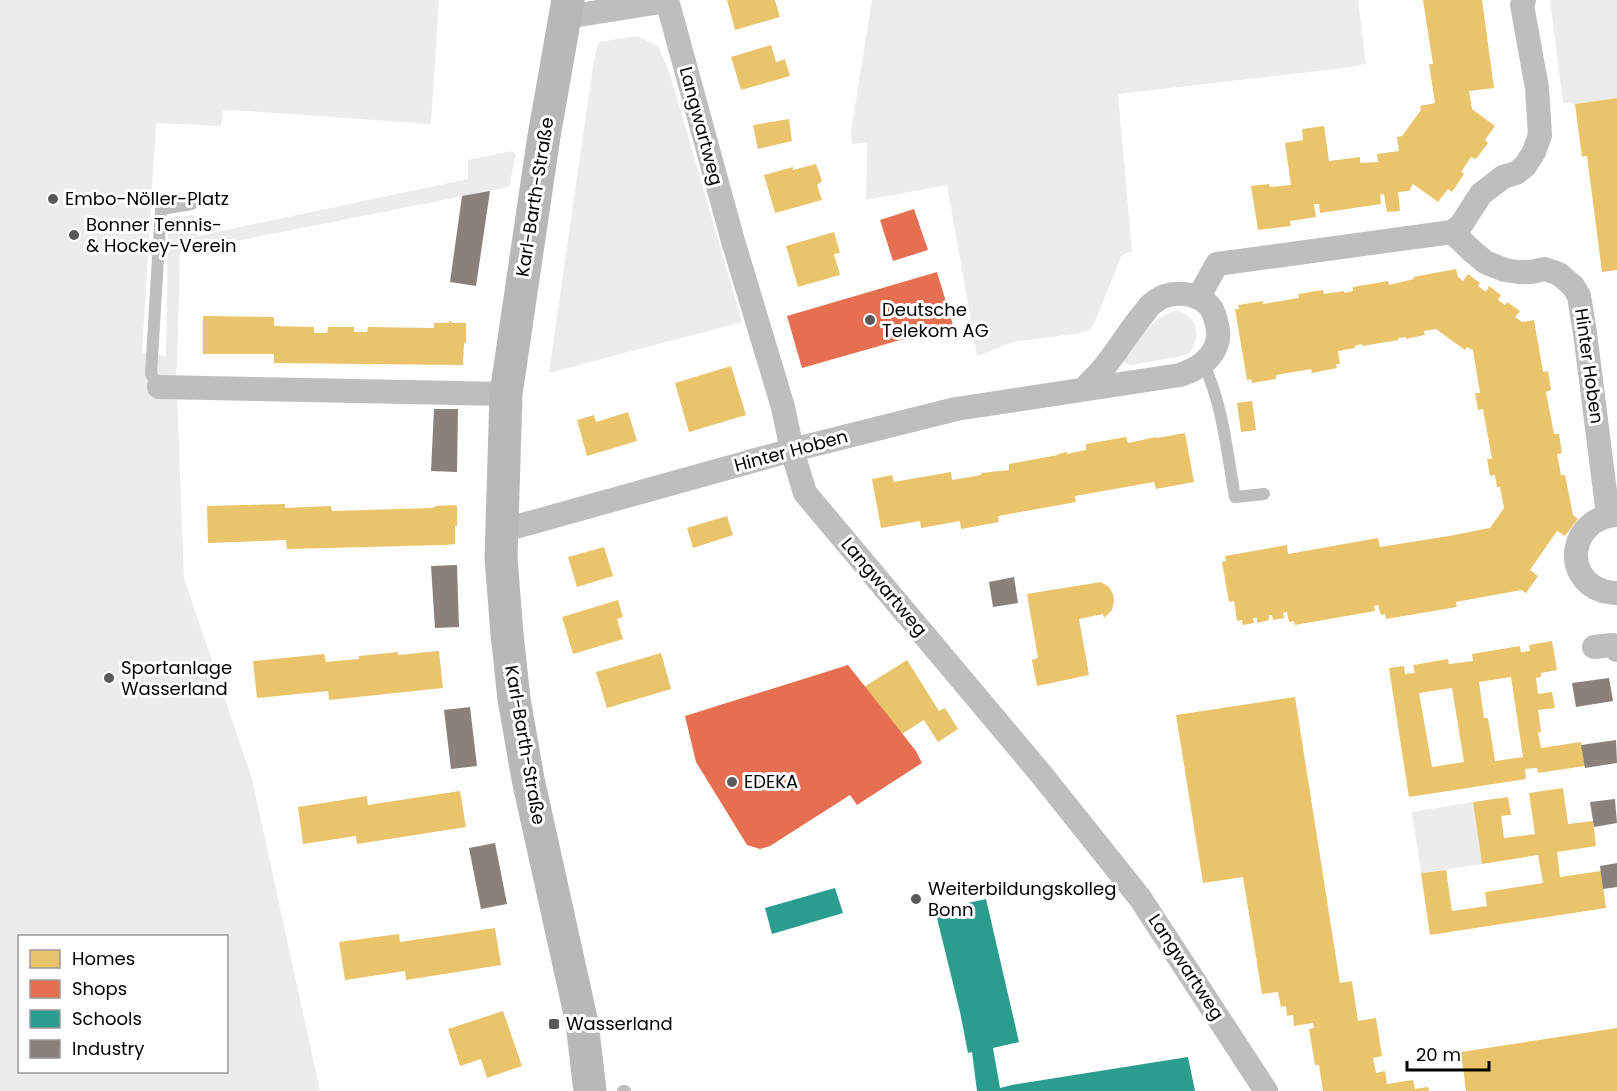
<svg xmlns="http://www.w3.org/2000/svg" width="1617" height="1091" font-family="Poppins,sans-serif">
<style>
.green{fill:#ececec;fill-rule:evenodd}
.homes{fill:#e9c46a;fill-rule:evenodd}
.shops{fill:#e76f51}
.schools{fill:#2a9d8f}
.industry{fill:#8a817c}
.lines{fill:none;stroke-linecap:round;stroke-linejoin:round}
.lane{stroke:#bebebe;stroke-width:12}
.street{stroke:#bebebe;stroke-width:24}
.secondary{stroke:#b8b8b8;stroke-width:33}
.poi-dot{fill:#595959;stroke:#fff;stroke-width:2}
.labels{text-anchor:middle;stroke-width:6;stroke-linejoin:round;paint-order:stroke}
.street-label{font-size:18px;fill:#000;stroke:#fff}
.poi-label{font-size:18px;fill:#000;stroke:#fff;text-anchor:start}
</style>
<rect width="100%" height="100%" fill="#fff"/>
<path class="green" d="M0 0H439L431 124 232 110 223 111 221 126 156 123 142 353 166 356 168 224 174 218 194 215 197 236 468 179V160L511 151 516 154 509 187 180 252 177 369H176L184 578 252 779 320 1091H0ZM20 936H226V1072H20Z
M872 0H1358L1366 64 1344 68 1118 94 1132 251 1122 255 1094 324 1090 329 1081 333 1013 342 977 356 947 185 866 200 867 142 852 144 851 131Z
M1550 0H1617V98L1575 104 1563 103Z
M637 36 658 46 670 74 742 322 549 373 594 59 599 42Z
M1177 310C1181 312 1184 313 1187 315 1200 325 1199 346 1186 355L1132 365 1126 364 1124 361 1125 356C1141 337 1153 316 1177 310Z
M1473 802 1482 864 1421 873 1412 812Z"/>
<path class="homes" d="M727 0H775L780 17 735 30Z
M1423 0H1482L1494 88 1469 91 1472 109 1495 126 1485 140 1488 143 1476 159 1471 157 1461 172 1464 174 1452 192 1448 189 1438 202 1413 184 1409 191 1398 192 1400 211 1387 212 1384 194 1380 195 1381 204 1320 213 1319 204H1314L1316 217 1290 221 1291 226 1258 230 1251 186 1269 184 1270 187 1291 185 1285 143 1303 140 1302 129 1324 126 1329 161 1360 157V163L1378 162 1377 154 1399 151 1397 137 1402 136 1421 110 1420 106 1435 103 1429 64H1433Z
M771 45 776 62 785 59 790 76 741 90 731 57Z
M1617 98V270L1602 272 1587 156 1582 157 1575 104Z
M789 119 792 141 758 149 753 125Z
M816 164 822 181 817 185 822 200 775 213 764 175 793 167V170Z
M834 232 840 253 834 254 840 275 798 287 786 246Z
M1456 269 1458 277 1463 281 1468 274 1480 283 1478 286 1486 292 1489 286 1501 295 1498 300 1505 305 1507 302 1520 311 1515 317 1522 322 1534 320 1543 372 1548 371 1551 390 1546 392 1554 434H1559L1562 453 1557 454 1561 475H1565L1573 515 1578 519 1565 536 1557 531 1530 570 1538 576 1526 593 1521 590 1456 602 1457 607 1386 619 1385 614 1381 615 1378 605 1374 606 1375 611 1295 625 1294 621 1289 622 1287 612 1283 613 1284 618 1273 620 1272 615H1269V620L1257 623V618H1253L1254 623 1243 625 1242 620 1237 621 1234 601 1229 602 1222 562 1226 561 1225 556 1287 545 1288 554 1378 538 1380 547 1449 536 1490 528 1504 508 1500 487H1497L1495 475 1490 476 1487 459H1492L1483 409 1478 410 1475 393H1480L1473 350 1467 347 1465 350 1436 329 1424 331 1425 335 1406 339V337L1398 338 1399 340 1362 346V344L1355 346V348L1338 351 1340 364H1336L1337 368 1312 373 1311 369 1276 375V379L1252 383 1251 379 1247 380 1235 309H1239L1238 305 1263 301V304L1299 298 1298 294 1323 290 1324 294 1344 291V293L1353 291V287L1388 281 1389 285 1414 279 1413 277Z
M203 316 274 317V326L314 327V333H327L328 327H354V332H367L368 327 434 328V323H449V321H451L452 323H466V343H464L463 365 274 363V354H203Z
M731 366 746 415 689 432 675 383Z
M1252 401 1256 430 1241 432 1237 403Z
M628 412 637 441 587 456 577 420 594 415 596 422Z
M1185 433 1194 482 1156 489 1154 482 1075 496 1076 502 998 516 999 522 961 529 960 521 921 528 920 521 881 528 872 479 892 475 894 482 951 472 952 480 981 475V473L1009 470V464L1058 455V454L1067 452V454L1086 450V444L1126 437 1128 443 1156 437 1157 438Z
M285 504V508L331 506 332 511 432 508 435 507V506L453 505 457 506V526H455V544L445 545 287 549 286 540 208 543 207 506Z
M727 516 733 535 693 548 687 528Z
M604 547 613 576 577 587 568 557Z
M1101 582 1109 587 1113 594 1114 601 1112 610 1104 618 1103 614 1079 619 1089 675 1037 686 1032 660 1038 658 1027 594Z
M618 600 623 617 617 619 623 639 573 654 562 617Z
M1552 641 1557 670 1541 673V677L1536 678 1538 694 1552 692 1555 708 1538 710 1541 732 1538 733 1541 748 1581 742 1585 766 1538 773 1537 768 1525 769 1526 779 1409 797 1389 668 1404 666 1405 674 1415 673 1413 665 1448 659 1449 664 1473 661 1472 654 1520 646 1521 652 1530 651 1529 645ZM1511 677 1523 757 1495 761 1488 718H1484L1479 682ZM1452 688 1464 762 1432 767 1419 693Z
M439 651 443 688 329 700 328 691 257 698 253 661 324 654 326 662 359 659V656L398 652V655Z
M661 653 671 689 607 708 596 672Z
M907 660 939 711 945 708 958 729 938 742 924 720 774 814 743 763Z
M1295 697 1340 983 1352 981 1358 1021 1376 1018 1382 1056 1373 1058 1376 1073 1385 1071 1387 1084 1413 1080 1415 1089 1428 1087 1429 1091H1323L1319 1065H1315L1309 1029 1314 1028 1313 1023 1294 1026 1293 1015 1287 1016 1286 1006 1281 1007 1278 992 1262 994 1243 877 1203 883 1176 715Z
M1563 788 1568 824 1593 821 1596 846 1557 852 1560 877 1601 871 1606 908 1430 935 1421 873 1446 870 1452 911 1487 906 1485 892 1543 883 1538 855 1482 864 1473 802 1508 797 1511 815 1501 816 1504 838 1535 834 1529 793Z
M460 791 466 827 357 844 356 836 303 844 298 807 367 796 368 805Z
M495 928 501 965 406 980 405 971 345 980 339 942 399 934 400 942Z
M503 1011 522 1066 487 1078 481 1059 460 1066 448 1029Z
M1617 1028V1091H1466L1461 1052Z"/>
<path class="shops" d="M914 209 928 250 893 261 880 220Z
M937 272 953 325 802 368 787 316Z
M848 665 916 751 922 763 857 805 850 795 770 846 760 849 747 845 696 762 685 716Z"/>
<path class="schools" d="M835 888 843 913 772 934 765 908Z
M986 899 1019 1042 993 1048 1000 1088 1012 1085 1188 1057 1195 1091H977L972 1052 968 1053 960 1012 935 910Z"/>
<path class="industry" d="M490 191 476 286 450 282 462 196Z
M434 409H458L457 472 431 471Z
M457 565 459 627 435 628 431 566Z
M1014 577 1018 603 993 607 989 582Z
M1609 678 1613 701 1576 707 1572 683Z
M470 707 477 766 451 769 444 710Z
M1616 740 1617 763 1585 768 1581 745Z
M1615 799 1617 823 1594 827 1590 802Z
M495 843 507 904 481 909 469 848Z
M1617 863V887L1603 889 1600 866Z"/>
<g class="lines">
<path class="lane" d="M1203 363C1223 404 1227 453 1235 497L1264 494
M159 387 151 374 161 209 192 204
M623 1091H625"/>
<path class="street" d="M667 0 733 241 783 407 792 450 805 493 1041 774 1140 898 1266 1091
M1524 0 1522 5 1537 88 1540 135 1534 152 1525 166 1516 173 1503 177 1481 194 1461 225 1452 232 1472 251 1485 262 1505 270 1518 272H1531L1545 269 1559 274 1573 286 1579 296 1585 333 1608 515
M566 17 667 1
M1198 298 1217 264 1452 232
M159 387 506 394
M1617 515C1571 517 1560 577 1603 591 1608 592 1612 593 1617 593
M501 531 792 450 956 409 1180 375C1205 367 1225 348 1216 321 1215 317 1213 311 1211 308 1198 291 1169 289 1153 303 1149 305 1147 310 1144 313 1130 330 1119 348 1106 365 1099 374 1091 381 1084 389
M1594 647 1612 645 1617 650"/>
<path class="secondary" d="M568 0 544 136 506 394 501 558 507 634 514 699 528 779 582 1023 590 1091"/>
</g>
<g class="poi-dot">
<circle cx="53" cy="199" r="6"/>
<circle cx="74" cy="235" r="6"/>
<circle cx="870" cy="320" r="6"/>
<circle cx="109" cy="678" r="6"/>
<circle cx="732" cy="782" r="6"/>
<circle cx="916" cy="899" r="6"/>
<rect x="548" y="1018" width="12" height="12" rx="3"/>
</g>
<g class="labels">
<g class="street-label">
<text transform="translate(701 126) rotate(75)" y="6">Langwartweg</text>
<text transform="translate(535 197) rotate(-81)" y="6">Karl-Barth-Straße</text>
<text transform="translate(1589 366) rotate(82)" y="6">Hinter Hoben</text>
<text transform="translate(791 451) rotate(-15)" y="6">Hinter Hoben</text>
<text transform="translate(884 587) rotate(50)" y="6">Langwartweg</text>
<text transform="translate(525 745) rotate(80)" y="6">Karl-Barth-Straße</text>
<text transform="translate(1186 967) rotate(57)" y="6">Langwartweg</text>
</g>
<g class="poi-label">
<text x="65" y="205">Embo-Nöller-Platz</text>
<text x="86" y="231">Bonner Tennis-<tspan x="86" dy="21">&amp; Hockey-Verein</tspan></text>
<text x="882" y="316">Deutsche<tspan x="882" dy="21">Telekom AG</tspan></text>
<text x="121" y="674">Sportanlage<tspan x="121" dy="21">Wasserland</tspan></text>
<text x="744" y="788">EDEKA</text>
<text x="928" y="895">Weiterbildungskolleg<tspan x="928" dy="21">Bonn</tspan></text>
<text x="566" y="1030">Wasserland</text>
</g>
</g>
<rect x="18" y="935" width="210" height="138" fill="#ffffff" stroke="#999999" stroke-width="1.5"/>
<rect x="30" y="950" width="30" height="18" fill="#e9c46a" stroke="#999999" stroke-width="1.5"/>
<text x="72" y="965" font-size="18" fill="#000000">Homes</text>
<rect x="30" y="980" width="30" height="18" fill="#e76f51" stroke="#999999" stroke-width="1.5"/>
<text x="72" y="995" font-size="18" fill="#000000">Shops</text>
<rect x="30" y="1010" width="30" height="18" fill="#2a9d8f" stroke="#999999" stroke-width="1.5"/>
<text x="72" y="1025" font-size="18" fill="#000000">Schools</text>
<rect x="30" y="1040" width="30" height="18" fill="#8a817c" stroke="#999999" stroke-width="1.5"/>
<text x="72" y="1055" font-size="18" fill="#000000">Industry</text>
<path d="M1407 1061v9h82v-9" fill="none" stroke="#000000" stroke-width="3"/>
<text x="1416" y="1061" font-size="18" fill="#000000" stroke="#ffffff" stroke-width="4.5" paint-order="stroke">20 m</text>
</svg>
